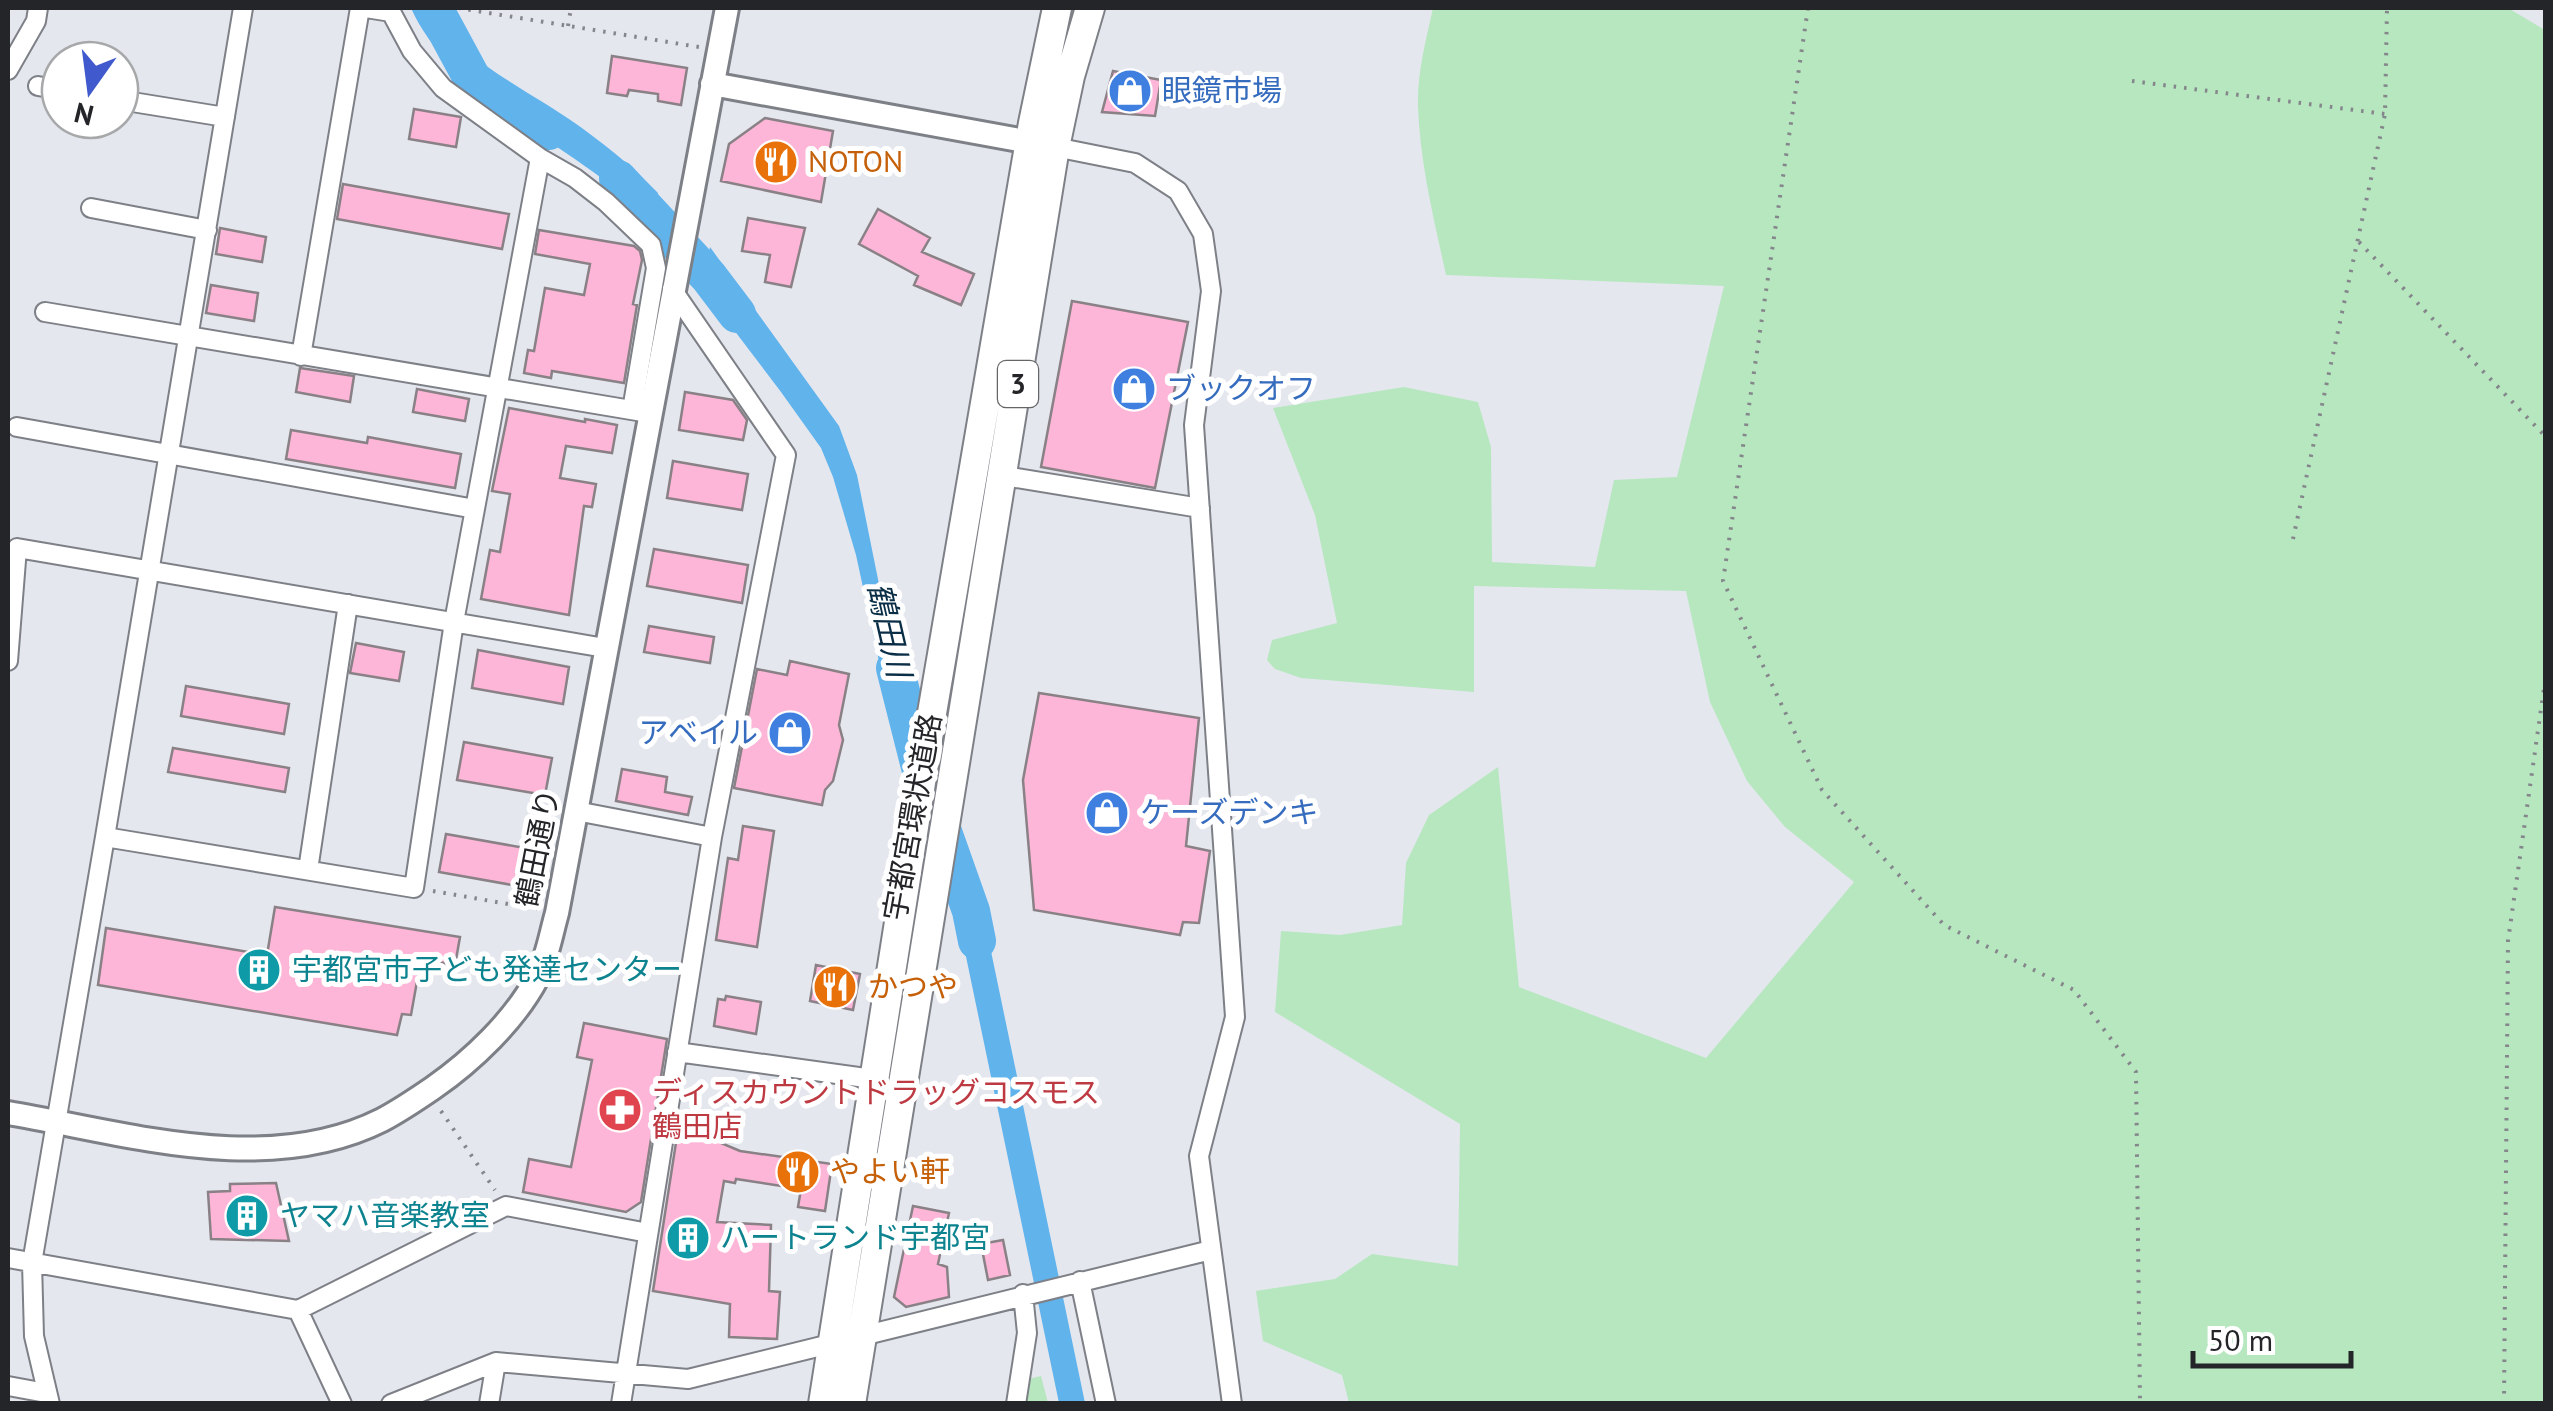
<svg xmlns="http://www.w3.org/2000/svg" width="2553" height="1411" font-family="'PT Sans','Noto Sans JP',sans-serif">
<style>
.green{fill:#b7e7bf}
.water{fill:#61b3ec}
.lines{fill:none;stroke-linecap:round;stroke-linejoin:round}
.river{stroke:#61b3ec;stroke-width:38}
.building{fill:#fdb6d7;stroke:#898185;stroke-width:2.5}
.minor-casing{stroke:#7e8087;stroke-width:22}
.tertiary-casing{stroke:#7e8087;stroke-width:28}
.primary-casing{stroke:#7e8087;stroke-width:32}
.path{stroke:#84868b;stroke-width:4;stroke-dasharray:2.5 8;stroke-linecap:butt}
.minor{stroke:#fff;stroke-width:18}
.tertiary{stroke:#fff;stroke-width:22}
.primary{stroke:#fff;stroke-width:28}
.labels{text-anchor:middle;stroke-width:10;stroke-linejoin:round;paint-order:stroke}
.shield{fill:#fff;stroke:#666668;stroke-width:2.5}
.shield-label{font-size:28px;font-weight:bold;fill:#242528}
.shop-label{font-size:30px;fill:#366cbe;stroke:#fff;text-anchor:start}
.food-label{font-size:30px;fill:#c56008;stroke:#fff;text-anchor:start}
.street-label{font-size:30px;fill:#242528;stroke:#fff}
.culture-label{font-size:30px;fill:#0d838f;stroke:#fff;text-anchor:start}
.health-label{font-size:30px;fill:#be3a42;stroke:#fff;text-anchor:start}
.water-label{font-size:32px;font-style:italic;fill:#0a2e45;stroke:#fff}
</style>
<rect width="100%" height="100%" fill="#e5e7ef"/>
<path class="green" d="M1433 8H2508L2545 30V1403H1349L1342 1375 1263 1341 1256 1291 1335 1279 1372 1254 1458 1266 1460 1124 1275 1012 1281 931 1340 935 1402 925 1406 863 1429 815 1498 767 1519 987 1706 1058 1854 882 1785 827 1747 781 1710 702 1686 591 1474 586V692L1301 678 1275 669 1267 660 1272 640 1337 623 1315 515 1273 408 1404 387 1478 402 1491 447 1492 562 1595 567 1614 480 1677 477 1724 286 1446 275C1434 220 1420 163 1418 107 1417 73 1426 40 1433 8Z
M1041 1376 1048 1403 1016 1404 1020 1381Z"/>
<path class="water" d="M411 8H432C452 54 528 91 569 119 601 141 631 165 658 193L652 220C583 151 449 96 411 8Z
M710 247 839 426 857 475 886 619 910 699 900 758 856 555 833 477 821 448 781 392 702 288Z
M968 878 987 932 1085 1403H1059L959 923Z"/>
<g class="lines">
<path class="river" d="M434 8 474 82 495 104 549 131
M618 179 709 277 737 314
M895 668 920 767 971 911 977 941"/>
</g>
<path class="building" d="M612 56 687 68 681 105 658 101V94L629 90 627 96 607 93Z
M1113 71 1161 80 1155 116 1102 112Z
M414 109 461 117 456 147 409 139Z
M765 118 833 131 821 202 721 181 729 144Z
M343 184 509 214 502 249 337 219Z
M878 209 930 238 922 252 974 274 961 305 914 285 918 276 859 244Z
M748 218 805 228 791 287 765 282 770 255 742 251Z
M220 228 266 237 262 262 216 254Z
M539 230 634 246 640 251 642 260 633 304 637 305 624 383 552 371 551 378 524 373 528 350 534 351 545 288 584 295 590 264 535 254Z
M211 285 258 293 254 321 206 313Z
M1072 301 1188 322 1155 488 1041 467Z
M300 368 354 376 350 402 296 392Z
M417 389 469 399 465 421 413 412Z
M685 392 733 400 747 420 743 440 679 430Z
M509 408 585 422V419L617 425 612 453 566 446 560 478 596 484 592 507 584 506 569 615 481 599 490 550 500 552 510 494 492 491Z
M291 430 367 443 368 437 461 454 455 488 286 459Z
M673 461 748 474 742 510 667 498Z
M654 549 748 565 742 603 647 586Z
M649 626 714 637 710 663 644 652Z
M356 643 404 652 399 681 350 673Z
M478 650 569 667 563 704 472 688Z
M790 661 849 674 839 725 843 740 833 781 825 790 822 805 734 788 757 669 787 675Z
M186 686 289 704 284 734 181 716Z
M1039 693 1199 718 1186 846 1210 851 1199 923 1183 922 1180 935 1034 910 1023 780Z
M464 742 552 758 545 795 457 780Z
M173 748 289 768 285 792 168 772Z
M622 769 667 777 665 792 692 797 688 815 616 801Z
M743 826 774 831 757 947 716 940 728 858 738 860Z
M446 834 536 850 529 888 439 872Z
M275 907 460 937 455 965 421 959 411 1015 402 1014 397 1035 98 985 106 928 267 955Z
M816 965 860 974 853 1010 810 1001Z
M726 996 761 1002 756 1034 714 1026 718 999 725 1000Z
M584 1023 667 1039 641 1202 626 1212 523 1192 529 1159 571 1167 592 1060 577 1057Z
M687 1128 723 1134 721 1143 740 1151 832 1164 825 1211 798 1207 801 1189 736 1179 735 1183 724 1181 717 1222 771 1225 769 1291 780 1292 777 1339 729 1337 730 1304 653 1291 677 1136 686 1137Z
M276 1183 289 1241 211 1239 208 1192 230 1191V1184Z
M913 1206 949 1213 938 1264 947 1267 949 1297 906 1307 894 1297Z
M1003 1240 1010 1275 988 1280 981 1244Z"/>
<g class="lines">
<defs>
<path id="minor" d="M8 70 36 21 38 8
M38 86 60 90
M120 100 225 117
M1055 147 1135 163 1178 191 1203 234 1211 291 1194 425 1235 1017 1199 1156 1232 1404
M540 158 575 178 606 202 651 245 656 268 632 410
M91 208 207 230
M45 312 649 413
M301 356 360 8
M17 427 475 509
M1004 476 1200 508
M8 661 17 548 605 648
M576 811 712 837
M105 837 243 8
M308 870 348 604
M677 1052 873 1079
M8 1258 298 1310 506 1206 648 1233
M1080 1281 1106 1404
M298 1310 342 1404
M8 1386 46 1393
M50 1404 34 1336 32 1263 105 837 414 888 454 622 540 158 443 88 412 51 391 12 366 8
M391 1404 496 1362 688 1379 1211 1250
M489 1404 496 1362
M621 1404 712 837 786 455 672 289
M1016 1404 1027 1333 1023 1294"/>
<path id="tertiary" d="M712 84 1047 145
M8 1113C126 1133 267 1178 382 1120 399 1111 417 1099 433 1088 472 1061 515 1020 537 978 547 959 551 934 557 913L727 8"/>
<path id="primary" d="M823 1404 932 713 1033 123 1057 8
M851 1404 1055 147 1070 76 1090 8"/>
</defs>
<use href="#minor" class="minor-casing"/>
<use href="#tertiary" class="tertiary-casing"/>
<use href="#primary" class="primary-casing"/>
<path class="path" d="M458 8 699 47
M1808 8 1723 581 1822 790 1944 925 2074 990 2136 1072 2140 1404
M568 26 571 8
M2132 81 2385 114
M2359 242 2546 437
M2293 539 2385 114 2387 8
M433 891 537 909
M441 1111 495 1190
M2504 1404 2508 941 2546 674"/>
<use href="#minor" class="minor"/>
<use href="#tertiary" class="tertiary"/>
<use href="#primary" class="primary"/>
</g>
<defs>
<symbol id="shop-disc" viewBox="-11 -11 22 22"><circle r="9.5" fill="#3f7fe0" stroke="#fff"/><path d="M-5-2.5h2.3a2.7 3.5 0 0 1 5.4 0H5L5.5 6h-11ZM-1.5-2.5h3a1.5 2.3 0 0 0-3 0Z" fill="#fff"/></symbol>
<symbol id="restaurant-disc" viewBox="-11 -11 22 22"><circle r="9.5" fill="#e8710a" stroke="#fff"/><path d="M-5-6h1v4h1v-4h1v4h1v-4h1v5L-1.5 .5V6h-2V.5L-5-1ZM5-6V6H3V1.5H1.5Q1.5-4 5-6Z" fill="#fff"/></symbol>
<symbol id="building-disc" viewBox="-11 -11 22 22"><circle r="9.5" fill="#0f9aa8" stroke="#fff"/><path d="M-4-6H4V6H1V3H-1V6H-4ZM-2.5-4.3h1.7v1.8h-1.7ZM.8-4.3h1.7v1.8H.8ZM-2.5-1h1.7V.8h-1.7ZM.8-1h1.7V.8H.8Z" fill="#fff"/></symbol>
<symbol id="pharmacy-disc" viewBox="-11 -11 22 22"><circle r="9.5" fill="#e0444e" stroke="#fff"/><path d="M-2-6h4v4h4v4h-4v4h-4v-4h-4v-4h4Z" fill="#fff"/></symbol>
</defs>
<g fill-rule="evenodd">
<use href="#shop-disc" x="1105" y="66" width="50" height="50"/>
<use href="#restaurant-disc" x="751" y="137" width="50" height="50"/>
<use href="#shop-disc" x="1109" y="364" width="50" height="50"/>
<use href="#shop-disc" x="765" y="708" width="50" height="50"/>
<use href="#shop-disc" x="1082" y="788" width="50" height="50"/>
<use href="#building-disc" x="234" y="945" width="50" height="50"/>
<use href="#restaurant-disc" x="810" y="962" width="50" height="50"/>
<use href="#pharmacy-disc" x="595" y="1085" width="50" height="50"/>
<use href="#restaurant-disc" x="773" y="1147" width="50" height="50"/>
<use href="#building-disc" x="222" y="1191" width="50" height="50"/>
<use href="#building-disc" x="663" y="1213" width="50" height="50"/>
</g>
<g class="labels">
<rect class="shield" x="998" y="361" width="40" height="46" rx="8"/>
<g class="shield-label">
<text x="1018" y="394">3</text>
</g>
<g class="shop-label">
<text x="1162" y="101">眼鏡市場</text>
<text x="1166" y="399">ブックオフ</text>
<text x="758" y="743" text-anchor="end">アベイル</text>
<text x="1140" y="823">ケーズデンキ</text>
</g>
<g class="food-label">
<text x="808" y="172">NOTON</text>
<text x="868" y="997">かつや</text>
<text x="830" y="1182">やよい軒</text>
</g>
<g class="street-label">
<text transform="translate(913 817) rotate(-80)" y="10">宇都宮環状道路</text>
<text transform="translate(538 848) rotate(-79)" y="10">鶴田通り</text>
</g>
<g class="culture-label">
<text x="292" y="980">宇都宮市子ども発達センター</text>
<text x="280" y="1226">ヤマハ音楽教室</text>
<text x="720" y="1248">ハートランド宇都宮</text>
</g>
<g class="health-label">
<text x="652" y="1103">ディスカウントドラッグコスモス<tspan x="652" dy="34">鶴田店</tspan></text>
</g>
<g class="water-label">
<text transform="translate(889 630) rotate(77)" y="11">鶴田川</text>
</g>
</g>
<rect width="2553" height="1411" fill="none" stroke="#242528" stroke-width="20"/>
<g transform="translate(90 90) rotate(194)"><circle r="48" fill="#ffffff" stroke="#a7a8a9" stroke-width="2.5"/>
<path d="M0-8L18 38L0 25L-18 38Z" fill="#405acd"/>
<text y="-15" font-size="28" font-weight="bold" text-anchor="middle" fill="#242528">N</text>
</g>
<path d="M2193 1351v15h158v-15" fill="none" stroke="#242528" stroke-width="5"/>
<text x="2208" y="1351" font-size="30" fill="#242528" stroke="#ffffff" stroke-width="8" paint-order="stroke">50 m</text>
</svg>
